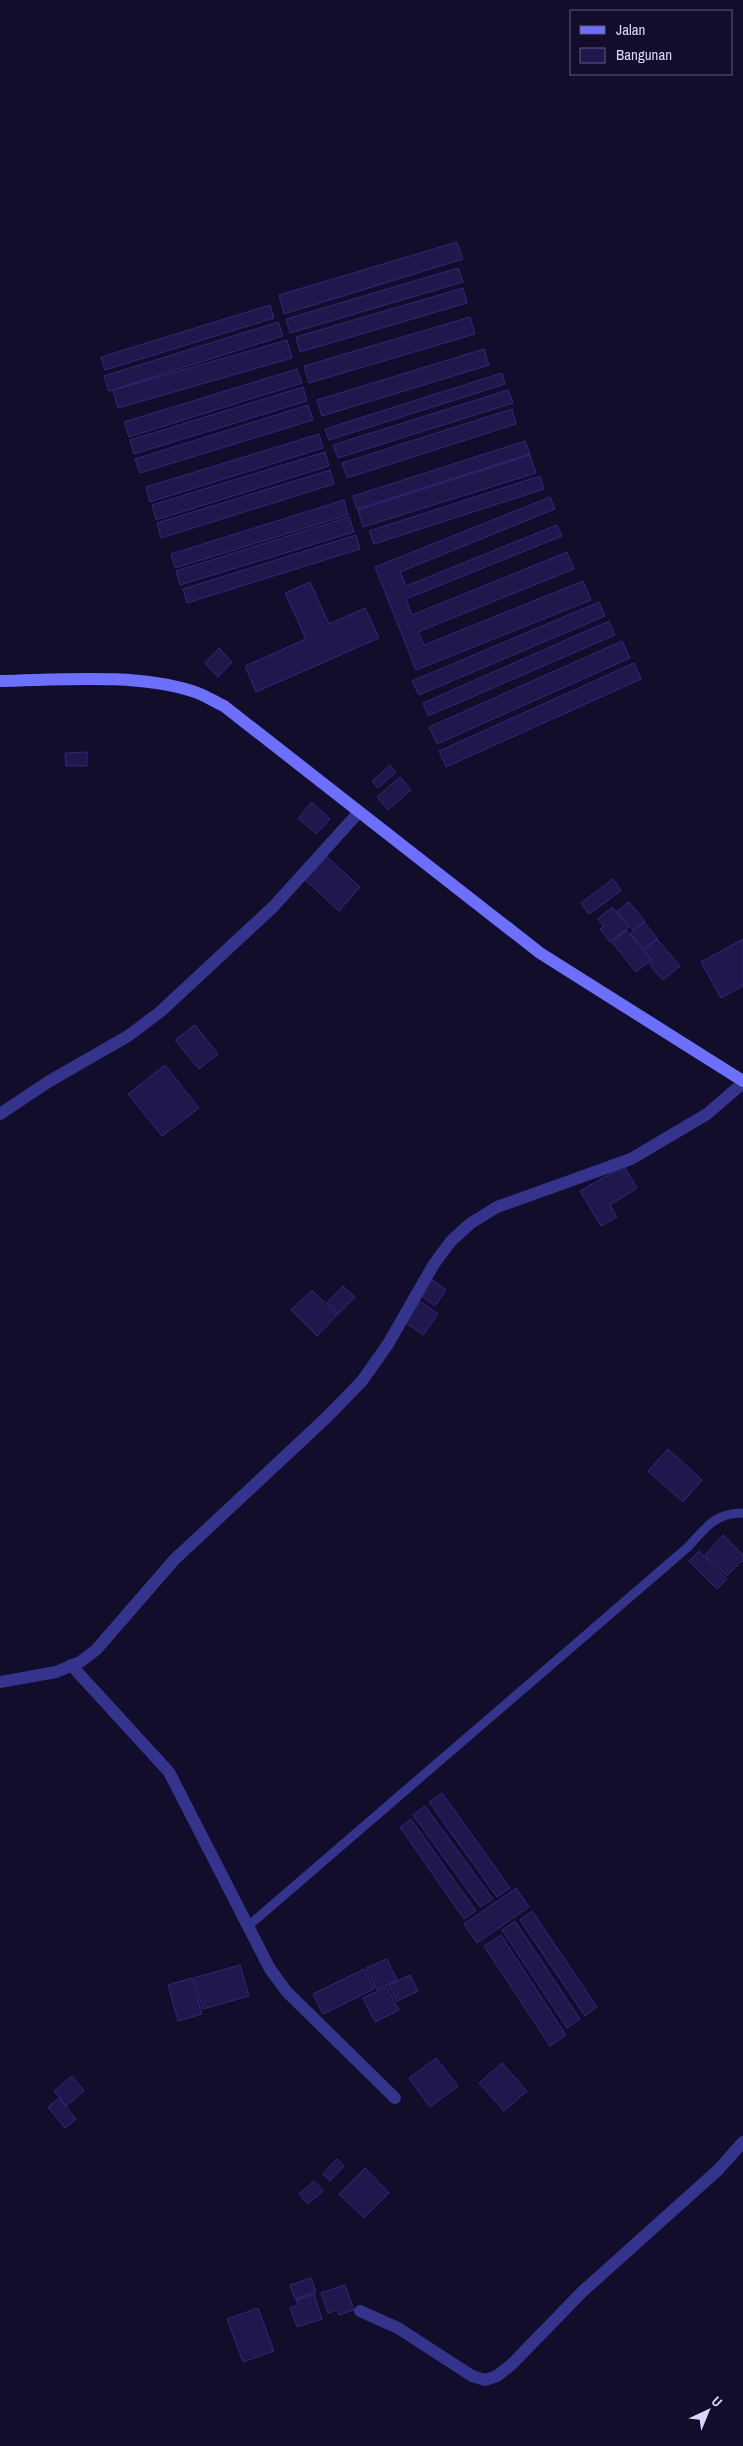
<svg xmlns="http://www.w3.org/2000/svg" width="743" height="2446" font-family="'Archivo Narrow',sans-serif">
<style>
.building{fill:#20184d;stroke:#34277b}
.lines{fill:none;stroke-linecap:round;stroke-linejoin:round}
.lane{stroke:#34348d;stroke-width:9}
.street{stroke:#34348d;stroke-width:12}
.secondary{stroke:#6d70ff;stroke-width:12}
</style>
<rect width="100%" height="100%" fill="#110d2a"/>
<path class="building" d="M457 242 463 259 284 314 279 295Z
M458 268 463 282 290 333 286 319Z
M463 288 467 303 300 352 296 337Z
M270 305 274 318 105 370 101 357Z
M470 317 475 334 309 383 304 366Z
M278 322 283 336 109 391 104 376Z
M287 340 292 358 118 408 113 390Z
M484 349 489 365 322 416 317 400Z
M297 369 302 383 129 437 124 422Z
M502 373 505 384 329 440 325 429Z
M303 387 307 401 134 454 130 440Z
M508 390 513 403 338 458 333 445Z
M308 405 313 420 140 473 135 459Z
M512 409 516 424 347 478 342 463Z
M319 434 323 448 150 502 146 487Z
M525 441 530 454 357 509 353 496Z
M325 452 329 466 156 520 152 505Z
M530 455 536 473 363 527 358 510Z
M330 470 334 484 161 538 157 523Z
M540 476 544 489 374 544 369 531Z
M550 497 555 509 400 572 406 586 557 525 562 536 406 599 412 615 567 552 574 569 418 632 424 645 583 581 591 600 416 670 375 567Z
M344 500 348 515 175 568 171 554Z
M349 517 354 532 180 585 176 571Z
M356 535 360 549 187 603 183 589Z
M310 582 329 624 365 608 379 638 256 692 245 666 306 639 285 593Z
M599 602 605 616 419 695 412 681Z
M609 621 615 635 428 716 423 703Z
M622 641 630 658 437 744 429 727Z
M219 648 232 662 218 677 205 663Z
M634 663 641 679 446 767 439 751Z
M87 752V766H66L65 753Z
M390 765 396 772 378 788 372 781Z
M400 777 411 790 388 810 377 797Z
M312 802 330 819 316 834 298 818Z
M327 857 360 887 339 911 305 880Z
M613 879 621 891 589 914 581 903Z
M629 902 645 921 633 930 617 911Z
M612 907 629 927 610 942 600 929 604 926 598 919Z
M644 922 657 938 644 949 630 934Z
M626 930 651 960 636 972 612 942Z
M657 939 680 966 663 980 649 964 653 961 644 950Z
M743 939V986L721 998 701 962Z
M195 1025 218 1054 199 1069 175 1040Z
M165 1065 199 1108 162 1136 128 1094Z
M624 1166 637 1188 610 1205 617 1217 601 1226 580 1191Z
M430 1278 446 1290 435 1306 419 1294Z
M343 1286 355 1297 338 1314 327 1303Z
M312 1290 337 1315 317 1336 291 1310Z
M420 1301 438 1314 423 1335 405 1322Z
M668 1449 702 1480 683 1502 648 1471Z
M723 1535 743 1555V1560L727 1576 705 1555Z
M699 1551 727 1579 717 1589 689 1561Z
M442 1793 510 1888 497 1897 429 1802Z
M425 1806 493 1899 480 1907 413 1815Z
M411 1819 476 1911 464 1919 400 1827Z
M516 1888 529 1907 477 1943 464 1924Z
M532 1911 597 2007 585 2016 520 1920Z
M515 1921 580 2019 567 2028 502 1930Z
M501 1935 566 2035 550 2046 484 1946Z
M387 1959 397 1980 377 1990 366 1968Z
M240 1965 249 1996 203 2009 194 1978Z
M364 1969 374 1989 323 2014 313 1994Z
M410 1975 418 1991 397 2001 389 1985Z
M192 1978 202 2014 178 2021 168 1985Z
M387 1987 399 2010 375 2022 363 1998Z
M436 2058 458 2086 430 2107 409 2078Z
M502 2063 527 2091 504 2111 479 2083Z
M72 2076 84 2091 66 2106 54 2091Z
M59 2098 76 2119 65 2128 48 2107Z
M337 2159 344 2166 330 2181 323 2174Z
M365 2168 389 2193 364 2218 339 2194Z
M314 2181 323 2191 308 2204 299 2194Z
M311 2278 316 2292 295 2299 290 2285Z
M345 2285 354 2310 339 2315 337 2310 328 2313 321 2293Z
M314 2294 322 2319 297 2327 290 2308 298 2305 296 2300Z
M258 2308 274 2351 243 2362 227 2319Z"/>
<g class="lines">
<path class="lane" d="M247 1927 688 1547C706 1528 714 1513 743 1513"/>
<path class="street" d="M0 1114 48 1082 128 1036 160 1012 273 907 359 812
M71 1665 169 1772 270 1969 287 1992 395 2098
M0 1682 56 1672 80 1662 96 1650 174 1560 327 1417 362 1381 388 1344 434 1264 451 1241 471 1223 497 1207 631 1159 707 1114 743 1083
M360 2311 398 2328 472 2376 485 2380 497 2376 512 2364 582 2292 718 2170 743 2142"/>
<path class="secondary" d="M0 681C61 680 133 673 192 691 203 694 213 701 224 706L540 953 743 1081"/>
</g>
<rect x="570" y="10" width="162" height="65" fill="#110d2a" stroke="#615d7f"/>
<rect x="580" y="26" width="25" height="8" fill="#6d70ff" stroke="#615d7f"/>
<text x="616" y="35" font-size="15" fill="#d9d6ff">Jalan</text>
<rect x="580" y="48" width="25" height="15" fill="#20184d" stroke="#615d7f"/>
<text x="616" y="60" font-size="15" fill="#d9d6ff">Bangunan</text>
<g transform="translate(708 2411) rotate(44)" stroke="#110d2a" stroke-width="4" paint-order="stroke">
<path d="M0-4L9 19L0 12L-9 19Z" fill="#d9d6ff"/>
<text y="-8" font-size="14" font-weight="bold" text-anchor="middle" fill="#d9d6ff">U</text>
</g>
</svg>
